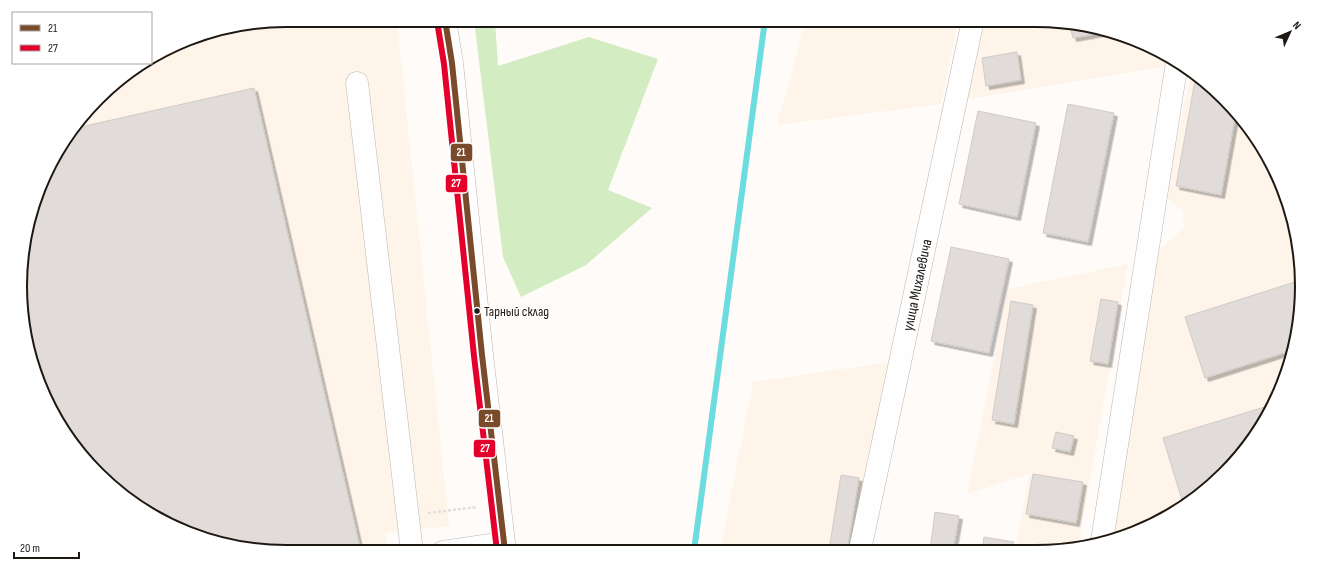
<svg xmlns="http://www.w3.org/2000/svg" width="1322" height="572" font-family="'Sofia Sans Condensed',sans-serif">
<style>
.industrial{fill:#fef4e9}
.green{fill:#d4ecc1}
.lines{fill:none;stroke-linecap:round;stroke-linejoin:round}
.stream{stroke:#6cdcdf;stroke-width:6}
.building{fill:#e1dcd9;stroke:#d0cbc7;filter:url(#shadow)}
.minor-casing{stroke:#bab6b3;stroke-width:23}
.path{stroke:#e0dfdf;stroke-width:2.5;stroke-dasharray:3 2;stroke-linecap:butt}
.minor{stroke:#fffefe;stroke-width:22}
.bus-1-casing{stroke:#fff;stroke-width:9}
.bus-2-casing{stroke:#fff;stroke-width:9}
.bus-1{stroke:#7a4b2a;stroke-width:6}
.bus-2{stroke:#e4002b;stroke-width:6}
.bus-dot{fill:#1e1813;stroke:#fff;stroke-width:1.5}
.labels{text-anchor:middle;stroke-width:3;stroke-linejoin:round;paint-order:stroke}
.bus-label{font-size:14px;fill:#1e1813;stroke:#fff;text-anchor:start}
.street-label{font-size:15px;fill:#1e1813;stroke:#fff}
.rim{fill:none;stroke:#1e1813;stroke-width:2}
.line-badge{stroke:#fff;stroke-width:1.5}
.badge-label{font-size:11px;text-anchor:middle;font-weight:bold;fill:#fff}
</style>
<defs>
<filter id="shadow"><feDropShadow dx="3.5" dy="3.5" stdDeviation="0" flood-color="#0004"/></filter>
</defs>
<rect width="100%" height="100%" fill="#fefbf9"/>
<path class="industrial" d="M286 20 397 21 449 526 385 533 387 552H286L200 538 153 516 111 486 56 419 25 338 20 286 25 234 56 153 111 86 143 63H151V57L153 56 200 34Z
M822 20H958L941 104 777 125 805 23Z
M982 20H1036L1122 34 1166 54 1164 67 964 100Z
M1191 72 1212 86 1247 124 1275 169 1293 220 1301 269 1300 321 1288 372 1257 434 1198 497 1138 532 1106 540 1158 251 1184 228 1183 211 1165 197Z
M1128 264 1078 548 1071 550H1016L1029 474 967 494 1008 289Z
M889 362 851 550 720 551 753 382Z"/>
<path class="green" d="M474 20H495L498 66 589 37 658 59 608 190 652 208 586 265 521 297 503 257Z"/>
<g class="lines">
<path class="stream" d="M694 551 765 20"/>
</g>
<path class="building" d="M1070 26 1106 32 1073 38Z
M1017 52 1021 80 986 86 982 58Z
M1196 75 1212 86 1236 112 1221 195 1176 186Z
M254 88 361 552H286L200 538 153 516 111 486 56 419 25 338 20 286 25 234 56 153 76 128Z
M1068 104 1114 113 1088 242 1043 233Z
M978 111 1036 123 1017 217 959 204Z
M951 247 1009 259 989 353 931 341Z
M1301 280 1300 321 1293 350 1205 378 1185 317Z
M1101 299 1118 302 1108 364 1090 361Z
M1011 301 1033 305 1014 424 992 420Z
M1271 405 1257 434 1201 494 1182 500 1163 438Z
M1056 432 1074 436 1070 452 1052 448Z
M1033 474 1083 482 1076 523 1026 514Z
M841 475 859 478 847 550H829Z
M935 512 959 516 953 550H930Z
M984 537 1014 542 1012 550H982Z"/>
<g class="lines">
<defs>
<path id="minor" d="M445 20 452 63 482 355 505 551
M357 83 412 552
M1102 541 1177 62
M860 550 973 20
M443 552 504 543"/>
</defs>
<use href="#minor" class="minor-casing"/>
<path class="path" d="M428 513 477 507"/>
<use href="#minor" class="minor"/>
<defs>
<path id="bus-1" d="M445 20 452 63 482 355 505 551"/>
<path id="bus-2" d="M437 21 444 64 474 356 497 551"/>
</defs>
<use href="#bus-1" class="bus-1-casing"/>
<use href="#bus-2" class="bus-2-casing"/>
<use href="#bus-1" class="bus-1"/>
<use href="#bus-2" class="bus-2"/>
</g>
<circle class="bus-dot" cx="477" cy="311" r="3.5"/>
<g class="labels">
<g class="bus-label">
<text x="484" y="316">Тарный склад</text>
</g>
<g class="street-label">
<text transform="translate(917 285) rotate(-78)" y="5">улица Михалевича</text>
</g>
</g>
<path d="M0 0H1322V572H0ZM286 27H1036A259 259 0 0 1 1295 286V286A259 259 0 0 1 1036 545H286A259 259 0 0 1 27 286V286A259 259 0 0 1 286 27Z" fill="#fff" fill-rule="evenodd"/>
<path class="rim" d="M286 27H1036A259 259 0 0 1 1295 286V286A259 259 0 0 1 1036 545H286A259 259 0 0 1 27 286V286A259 259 0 0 1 286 27Z"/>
<g class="line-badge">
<rect x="450" y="143" width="23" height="19" rx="4" fill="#7a4b2a"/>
<rect x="445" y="174" width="23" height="19" rx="4" fill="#e4002b"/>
<rect x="478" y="409" width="23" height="19" rx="4" fill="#7a4b2a"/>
<rect x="473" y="439" width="23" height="19" rx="4" fill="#e4002b"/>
</g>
<g class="badge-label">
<text x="461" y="156">21</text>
<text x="456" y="187">27</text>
<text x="489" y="422">21</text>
<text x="485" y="452">27</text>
</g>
<rect x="12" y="12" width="140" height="52" fill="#ffffff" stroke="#a5a3a1"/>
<rect x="20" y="25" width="20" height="6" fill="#7a4b2a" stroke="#a5a3a1"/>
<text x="48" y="32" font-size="12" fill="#1e1813">21</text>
<rect x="20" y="45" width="20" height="6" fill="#e4002b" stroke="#a5a3a1"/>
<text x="48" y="52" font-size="12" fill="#1e1813">27</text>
<g transform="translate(1290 32) rotate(46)" stroke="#ffffff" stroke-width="3" paint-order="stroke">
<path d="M0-3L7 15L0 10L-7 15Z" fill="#1e1813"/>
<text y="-6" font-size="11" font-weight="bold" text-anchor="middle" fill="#1e1813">N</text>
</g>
<path d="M14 552v6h65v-6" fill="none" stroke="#1e1813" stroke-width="2"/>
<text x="20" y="552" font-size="12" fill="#1e1813" stroke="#ffffff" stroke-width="3" paint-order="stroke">20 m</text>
</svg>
